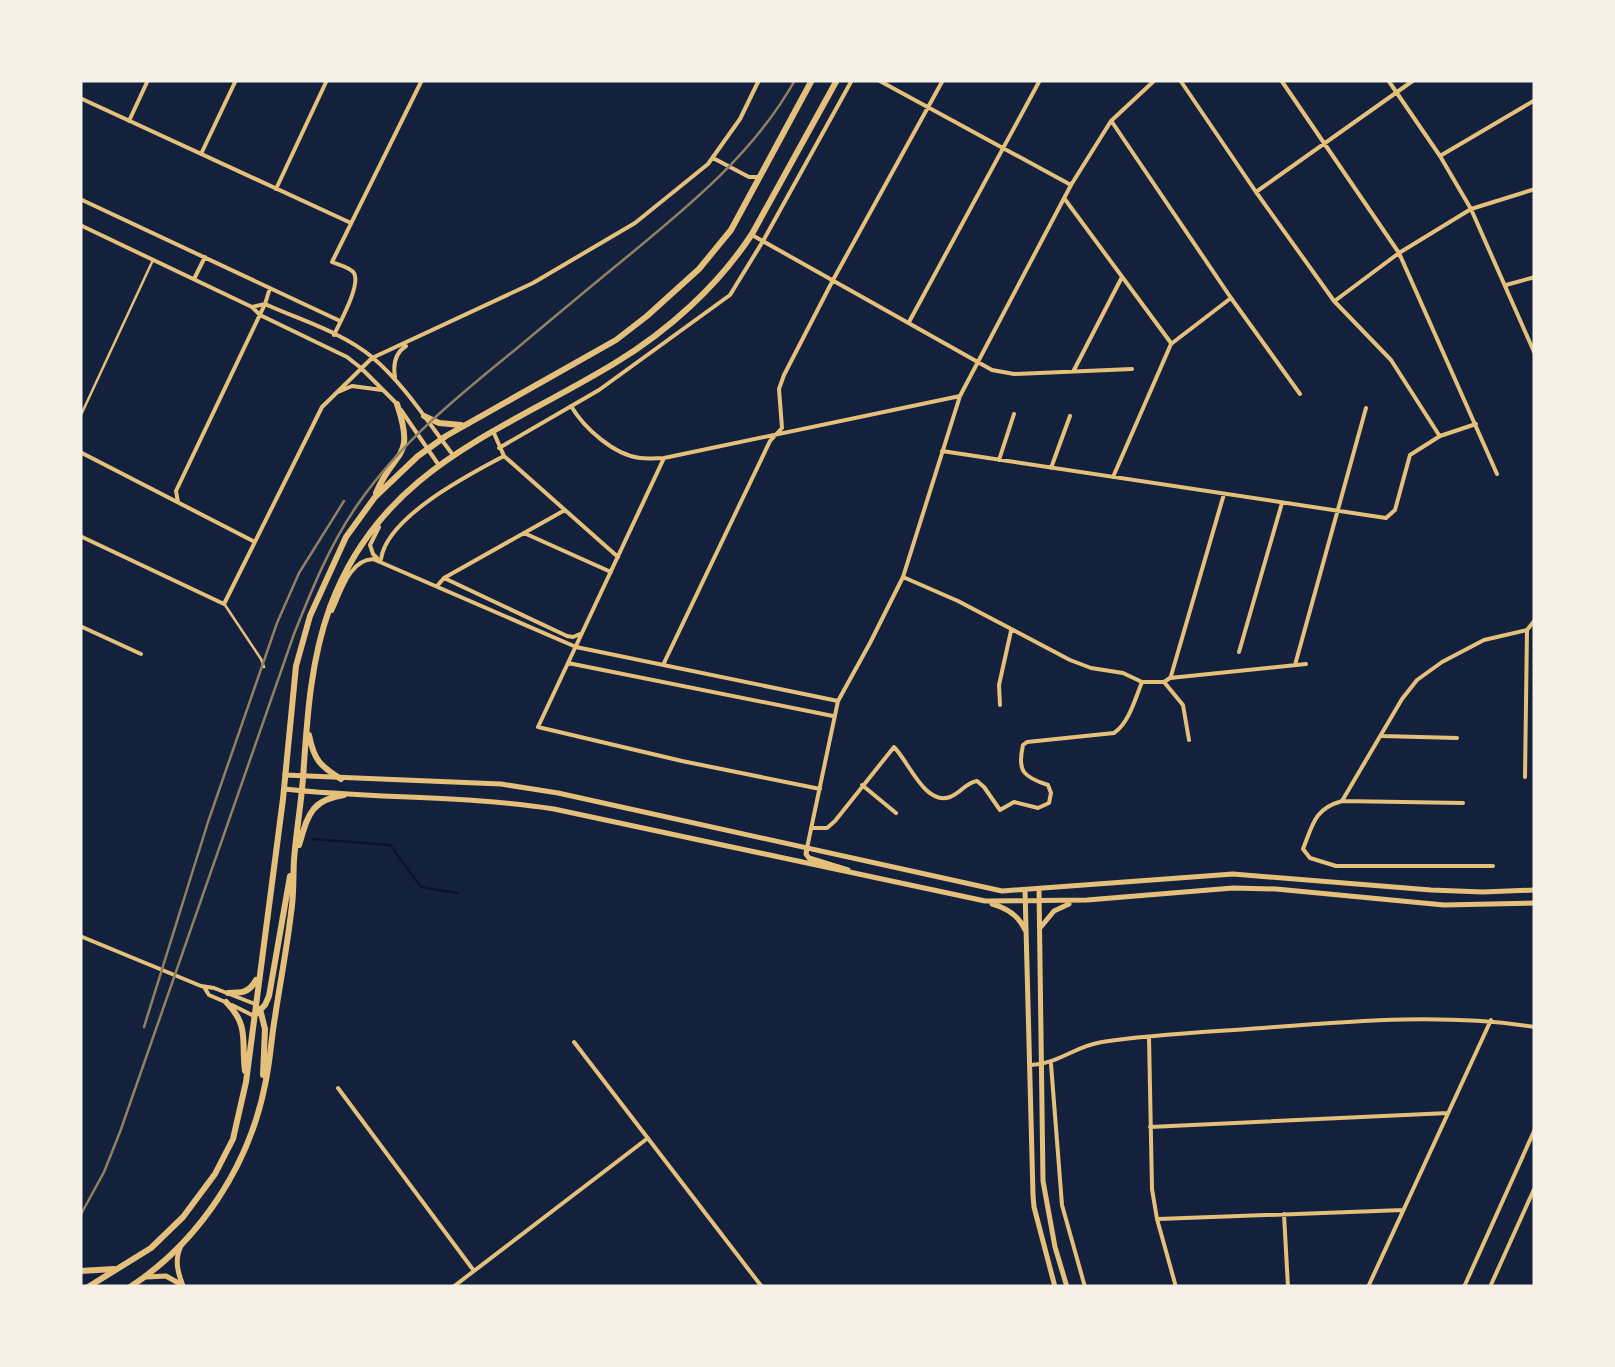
<svg xmlns="http://www.w3.org/2000/svg" width="1615" height="1367" font-family="'Zilla Slab',serif">
<style>
.lines{fill:none;stroke-linecap:round;stroke-linejoin:round}
.stream{stroke:#0b132b;stroke-width:2.5}
.service{stroke:#e5c07b;stroke-width:2.5}
.minor{stroke:#e5c07b;stroke-width:4}
.tertiary{stroke:#e5c07b;stroke-width:5}
.secondary{stroke:#e5c07b;stroke-width:5}
.primary{stroke:#e5c07b;stroke-width:6}
.rail{stroke:#918062;stroke-width:2.5}
</style>
<rect width="100%" height="100%" fill="#14213d"/>
<g class="lines">
<path class="stream" d="M313 839 390 845 421 887 457 893"/>
<path class="service" d="M80 417 153 260
M225 605 261 659 264 667"/>
<path class="minor" d="M878 80 1071 185
M1180 80 1256 192 1334 301 1391 360 1439 435
M1281 80 1399 253 1497 474
M1388 80 1440 156 1471 209 1535 354
M80 98 351 223
M129 121 148 80
M1112 122 1231 298 1300 394
M201 154 236 80
M1440 156 1535 100
M713 158 749 177H758
M276 189 327 80
M1256 192 1414 80
M1064 198 1171 343
M80 199 338 320
M80 225 252 307 260 315 347 357 361 368 396 403
M752 235 992 370 1014 374 1132 369
M194 279 205 257
M1506 285 1535 277
M1336 300 1399 253 1471 209 1535 189
M252 307 265 304C300 320 342 332 372 357 404 384 427 421 453 455
M909 322 1040 80
M334 335C340 322 361 285 354 273 350 267 339 265 332 262L422 80
M1074 370 1122 277
M395 377C393 365 395 353 406 346
M338 392 352 386 382 390
M571 406C584 428 614 455 640 458 648 459 657 458 664 458L960 396
M401 410 438 464
M493 431 504 456 618 557
M499 448 599 390 730 295 763 241 852 80
M942 451 1386 518 1395 510 1410 455 1440 436 1476 424
M80 452 253 541
M664 458 538 727 682 761 820 789
M999 460 1014 414
M1051 468 1070 416
M1113 477 1171 344 1231 298
M178 502 176 491 265 304 270 288
M524 533 611 572
M80 536 224 604 322 407 372 358 533 283 635 223 708 164 740 119 759 80
M377 558 373 554 370 545 379 527
M381 559C387 517 468 475 504 456
M903 577 958 601 1070 660 1091 668 1123 673 1142 682H1164L1170 678 1306 664
M444 578 567 636 573 637 580 634
M437 586 444 578 565 510
M332 611C341 592 349 560 373 559L576 647 838 701
M80 626 141 654
M1239 652 1282 503
M568 663 833 716
M663 665 770 441 782 428 779 389 784 375 833 280 943 80
M1295 665 1366 408
M1171 676 1224 494
M1164 682 1183 705 1189 740
M1000 705 999 685 1011 631
M1382 736 1457 738
M1525 777 1527 630 1535 620
M862 785 896 813
M1342 801 1402 699 1417 680 1442 662 1484 640 1527 630
M1463 803 1342 801C1314 809 1313 824 1303 849L1310 858 1336 866H1493
M812 828H827L835 821 894 747C909 762 925 806 950 797 961 793 965 783 977 781L984 787 1000 810 1014 802 1038 808 1049 803 1051 793 1048 785C1023 777 1017 771 1023 745L1027 742 1114 733C1129 723 1135 699 1142 682
M807 848 838 701 870 643 903 577 960 396 1071 185 1111 121 1155 80
M80 936 201 986 214 988 255 1004
M204 987 209 995 223 1001
M232 1005 254 1016
M1149 1037 1152 1189 1157 1219 1176 1287
M574 1042 762 1287
M1051 1064 1062 1205 1085 1287
M1031 1065C1058 1064 1075 1046 1102 1042 1155 1034 1209 1032 1262 1028 1352 1021 1445 1013 1535 1027
M338 1088 474 1271
M1150 1127 1448 1113
M1284 1214 1288 1287
M1158 1219 1403 1210
M453 1287 648 1138
M1368 1287 1491 1020
M1464 1287 1535 1129
M1490 1287 1535 1187"/>
<path class="tertiary" d="M181 1246C174 1260 178 1273 183 1286
M146 1277 166 1276 182 1285"/>
<path class="secondary" d="M285 775 501 784 558 793 1002 891 1233 874 1431 890 1483 892 1535 890
M284 789C374 799 464 795 554 809L985 901 1087 900 1233 888 1276 889 1444 905 1535 903
M807 848 806 854 809 858 848 870
M1039 889 1043 1181 1055 1247 1067 1287
M1025 890 1033 1195 1034 1207 1055 1287
M992 904C1007 908 1019 916 1025 930
M1040 928 1054 911 1069 904"/>
<path class="primary" d="M424 416 439 423 461 425
M376 493C394 449 416 461 397 404
M309 735C314 760 320 766 341 779
M299 845C308 816 310 800 344 795
M228 993C241 993 249 993 256 980
M226 1002C250 1026 241 1041 245 1071
M260 1009 265 1029 263 1075
M254 1016 265 1005 269 996 290 876
M80 1271 114 1269
M88 1287 151 1248 183 1217 215 1174 233 1139 246 1082 283 799 296 666 310 616 346 537 375 497 418 456 446 436 616 340 647 316 699 269 731 230 812 80
M130 1287C199 1242 249 1166 265 1085 270 1063 271 1040 275 1017 280 983 287 948 291 913 294 896 293 878 294 860 296 833 301 805 303 778 307 720 310 662 330 607 382 467 500 433 615 363 668 331 718 286 752 234L837 80"/>
<path class="rail" d="M144 1027 208 822 277 623 299 573 344 501
M80 1216 104 1172 120 1132 294 634C312 589 330 544 358 504 401 442 458 396 516 349 553 318 590 287 628 256 690 205 755 152 795 80"/>
</g>
<rect width="1615" height="1367" fill="none" stroke="#f6f1e7" stroke-width="165"/>
</svg>
